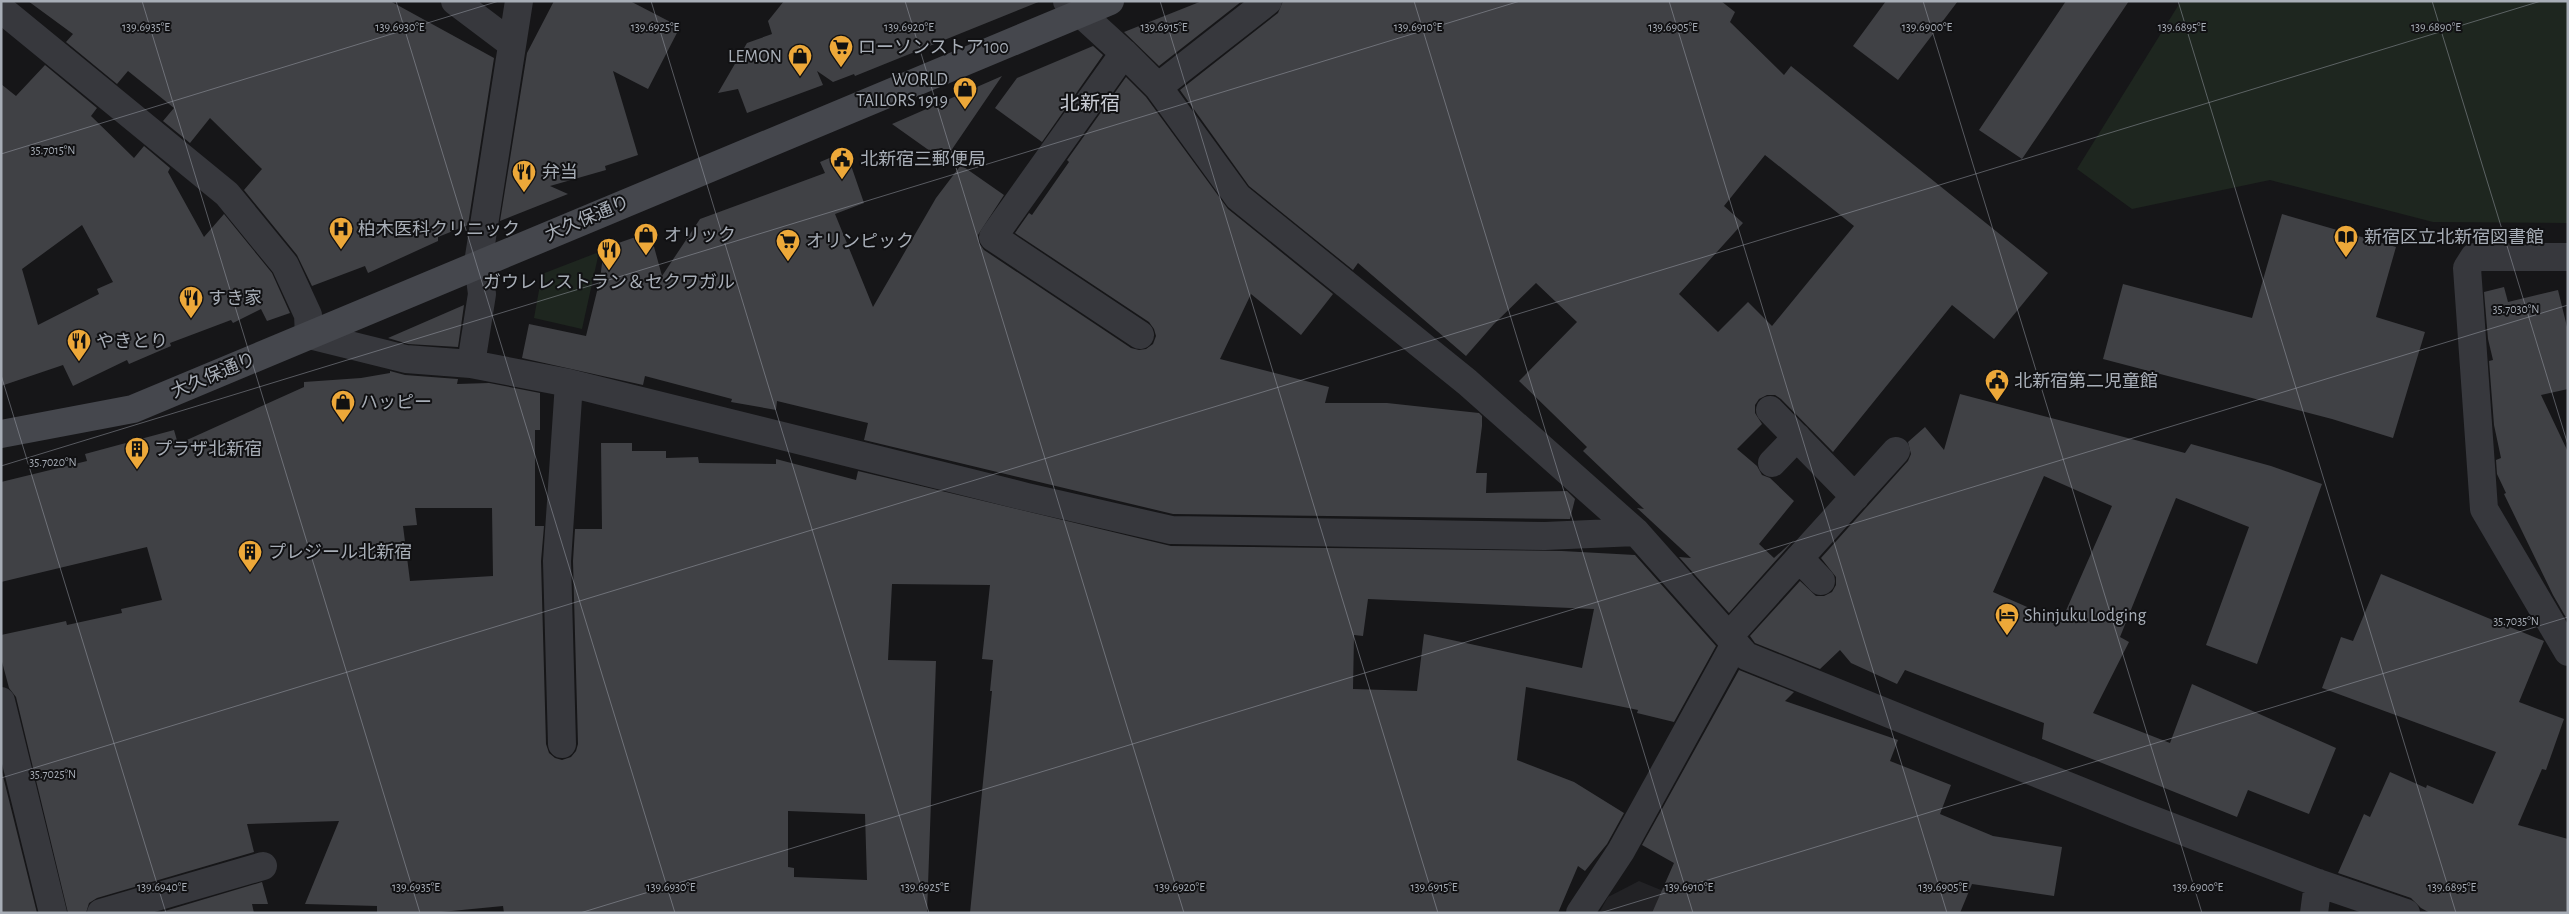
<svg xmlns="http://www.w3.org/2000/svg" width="2569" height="914" font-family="'Alegreya Sans','Noto Sans JP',sans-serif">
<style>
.built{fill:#222225}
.green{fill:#1e261f}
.building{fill:#404145;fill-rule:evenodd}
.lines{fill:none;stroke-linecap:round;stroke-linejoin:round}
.street{stroke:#37383d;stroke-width:28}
.secondary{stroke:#45474d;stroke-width:28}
.ticks{fill:none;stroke:#a8aeb7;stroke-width:1;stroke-opacity:0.45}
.labels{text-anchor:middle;stroke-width:4;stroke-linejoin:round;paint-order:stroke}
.poi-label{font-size:18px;fill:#a8aeb7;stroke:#111113;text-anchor:start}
.street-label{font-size:18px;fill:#a8aeb7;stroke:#111113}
.quarter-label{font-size:20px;fill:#c9ccd4;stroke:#111113}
.ticks-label{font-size:12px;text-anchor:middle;fill:#a8aeb7;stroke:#111113;stroke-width:4;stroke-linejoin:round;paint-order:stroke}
</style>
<rect width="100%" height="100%" fill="#161618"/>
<path class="built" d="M1639 881 1717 913H1599L1608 897Z"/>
<path class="green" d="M2181 1H2568V223L2433 222 2270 180 2132 209 2077 169Z
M599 252 582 329 534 318 542 274Z"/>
<path class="building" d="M28 1H390L494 58 468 225 438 237V241L368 273 365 266 312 286 297 255 244 190 262 169 210 118 190 143 163 121 174 108 128 71 117 84 66 42 73 34Z
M554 1H630L680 27 648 89 613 71 638 155 605 166 606 170 550 186 568 194 500 221 527 53Z
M784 1H1041L855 76 854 74 833 82 817 71 823 85 747 113 738 89 718 93 747 43 772 34 768 21Z
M1202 1H1242L1159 66 1124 32Z
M1283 1H1721L1735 12 1730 22 1784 75 1791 66 2048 273 1994 339 1952 305 1833 452 1781 399 1775 395H1767L1759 399 1755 405V413L1762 424 1737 449 1757 466 1762 475 1770 478 1794 501 1759 544 1774 558 1794 540 1729 613 1679 557 1691 558 1637 508 1644 509 1583 451 1587 447 1519 381 1577 322 1536 283 1494 324 1466 356 1358 263 1353 270 1249 186 1180 90 1278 13ZM1765 155 1854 226 1772 326 1748 302 1718 332 1679 294 1743 223 1724 206Z
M1886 1H1958L1898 80 1853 46Z
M2066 1H2129L2022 159 1979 130Z
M1093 46 1103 55 1042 142 995 108 1017 78Z
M45 65 97 108 91 116 134 158 144 146 170 168 168 172 204 237 224 214 272 273 290 313 267 321 261 309 233 323 231 320 170 343 171 346 129 364 127 360 73 386 63 365 1 386V84L16 96ZM82 225 113 282 97 289 99 294 38 325 22 269Z
M1002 76 944 161 892 124Z
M1126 77 1146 97 1228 209 1333 294 1301 335 1251 294 1220 359 1329 387 1325 403H1387L1479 413 1482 416V426L1476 473H1487L1486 493 1567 491 1575 499 1570 519 1173 514 864 440 868 423 777 401 776 410 731 402 732 399 645 376 643 385 522 358 529 324 586 336 600 279 604 248 650 232 662 276 700 219 825 173 820 162 846 151 864 203 835 214 873 307 936 198 961 165 1004 195 978 235 979 243 984 250 1131 348 1139 350 1146 349 1153 344 1156 336 1154 329 1149 322 1015 233 1029 213 1032 215 1069 162 1067 160Z
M2282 214 2396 247 2376 317 2425 332 2393 438 2332 419 2103 359 2123 284 2252 318Z
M2504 287 2508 302 2558 290 2568 331V389L2541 395 2568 452V621L2553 595 2504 494 2506 493 2497 474 2496 460 2501 458 2494 425 2489 361 2493 360 2488 339 2484 292Z
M464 305 458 347 408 344 388 338Z
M390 371 405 375 458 379 457 384 489 383 540 393V430H535V526H544L541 561 546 744 549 753 555 758 562 760 571 757 576 751 578 744 573 561 575 529H602L601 443H632V451H666V458L698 457 699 463 776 464V459L856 480 858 471 1171 546 1562 551 1635 555 1716 646 1674 722 1637 713 1638 710 1526 687 1517 760 1574 782 1624 813 1607 844 1585 871 1578 866 1558 913H970L992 691H990L993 660 982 659 990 585 892 584 888 660 936 661 927 913H504L503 906 431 913H377V906L305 904 339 821 247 824 254 852 97 898 89 903 86 913H68L16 697 9 688 1 658V635L66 621 67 625 122 613 121 609 162 600 147 547 1 582V482L87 461 85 454 174 430 178 444 304 387V382L361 378 390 373ZM415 508H492L493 576 410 581 403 526 417 525ZM1368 599 1594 609 1582 668 1424 634 1417 691 1353 689 1354 635 1363 636ZM788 811 865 814 867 880 794 877V868L788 867Z
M1960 394 2185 453 2191 444 2271 466 2322 484 2257 664 2206 645 2249 527 2176 498 2120 637 2129 642 2093 713 2170 743 2192 684 2336 748 2309 814 2248 790 2237 817 2042 739 2044 723 1905 670 1897 684 1851 663 1840 650 1820 669 1755 643 1750 636 1800 581 1816 596H1824L1832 592 1836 585V577L1821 558 1908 461 1911 454 1908 442 1925 427 1944 450ZM2044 476 2112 506 2061 622 1993 592Z
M2381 574 2544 641 2519 702 2564 719 2546 770 2542 769 2518 825 2568 839V913H2430L2421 908 2411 898 2338 873 2364 814 2370 817 2390 772 2426 788 2427 785 2473 804 2496 752 2322 688 2341 637 2353 641Z
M1739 670 1794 692 1785 701 1898 740 1890 761 1951 785 1940 814 1993 836 2062 847 2054 896 1972 884 1960 913H1652L1674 863 1642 845Z
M1 768 37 913H1Z
M262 882 268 904H252L254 913H158Z"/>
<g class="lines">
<path class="street" d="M455 1 512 44
M1067 1 1124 53 1158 87 1238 197 1467 382 1636 532 1746 656 2135 813 2318 883 2406 913
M1 9 227 194 285 265 308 315 309 335 406 359 471 364 569 383 1027 497 1171 530 1545 536 1636 532
M1124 53 993 237 1140 335
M1158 87 1268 1
M2568 257H2474L2467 268 2484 509 2568 652
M471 364 482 294 478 263 519 1
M1770 410 1855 497
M1772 463 1797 437
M1799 558 1821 581
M1729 636 1896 451
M1 701 53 913
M562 744 557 561 569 383
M101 913 263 866
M1580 913 1621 851 1735 644
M2314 913 2318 883"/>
<path class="secondary" d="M1 434 133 409 1110 1"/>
</g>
<path class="ticks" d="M142 1 420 913M396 1 675 913M651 1 929 913M905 1 1184 913M1160 1 1438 913M1414 1 1693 913M1669 1 1947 913M1923 1 2202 913M2178 1 2456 913M2432 1 2568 445M1 154 499 1M1 375 166 913M1 466 1520 1M1 778 2541 1M580 913 2568 305M1600 913 2568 617"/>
<defs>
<symbol id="supermarket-pin" viewBox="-11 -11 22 30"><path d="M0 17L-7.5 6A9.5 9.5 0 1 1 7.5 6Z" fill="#eda839" stroke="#111113"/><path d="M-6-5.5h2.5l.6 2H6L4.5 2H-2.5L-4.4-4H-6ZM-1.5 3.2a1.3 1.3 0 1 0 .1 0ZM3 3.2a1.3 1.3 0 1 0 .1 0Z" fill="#111"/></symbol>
<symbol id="shop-pin" viewBox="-11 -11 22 30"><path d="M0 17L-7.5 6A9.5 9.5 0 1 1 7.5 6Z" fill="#eda839" stroke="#111113"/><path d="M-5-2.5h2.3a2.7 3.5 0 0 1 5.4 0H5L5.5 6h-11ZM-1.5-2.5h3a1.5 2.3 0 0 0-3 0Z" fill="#111"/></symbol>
<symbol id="civic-pin" viewBox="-11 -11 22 30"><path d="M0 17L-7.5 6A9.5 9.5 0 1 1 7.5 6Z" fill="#eda839" stroke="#111113"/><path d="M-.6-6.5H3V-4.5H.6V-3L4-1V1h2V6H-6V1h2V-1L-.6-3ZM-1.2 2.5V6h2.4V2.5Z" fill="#111"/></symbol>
<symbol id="restaurant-pin" viewBox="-11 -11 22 30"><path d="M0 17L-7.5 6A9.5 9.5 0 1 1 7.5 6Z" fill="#eda839" stroke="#111113"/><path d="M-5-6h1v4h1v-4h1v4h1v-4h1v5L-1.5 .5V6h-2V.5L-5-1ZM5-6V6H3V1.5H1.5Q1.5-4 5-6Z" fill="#111"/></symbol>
<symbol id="hospital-pin" viewBox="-11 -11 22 30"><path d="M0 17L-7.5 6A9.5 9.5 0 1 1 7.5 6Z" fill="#eda839" stroke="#111113"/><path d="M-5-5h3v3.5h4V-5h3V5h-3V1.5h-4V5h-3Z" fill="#111"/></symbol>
<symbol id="library-pin" viewBox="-11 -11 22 30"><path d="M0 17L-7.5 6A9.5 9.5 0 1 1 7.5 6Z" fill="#eda839" stroke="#111113"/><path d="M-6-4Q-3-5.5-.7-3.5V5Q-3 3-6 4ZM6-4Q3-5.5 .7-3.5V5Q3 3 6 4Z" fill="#111"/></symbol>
<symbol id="building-pin" viewBox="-11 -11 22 30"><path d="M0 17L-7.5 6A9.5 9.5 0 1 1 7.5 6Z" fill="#eda839" stroke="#111113"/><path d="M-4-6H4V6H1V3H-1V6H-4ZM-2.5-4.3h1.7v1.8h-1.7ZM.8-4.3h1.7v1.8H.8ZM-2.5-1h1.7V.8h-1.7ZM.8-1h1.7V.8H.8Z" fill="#111"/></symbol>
<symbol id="hotel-pin" viewBox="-11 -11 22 30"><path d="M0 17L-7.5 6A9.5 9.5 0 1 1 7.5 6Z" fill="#eda839" stroke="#111113"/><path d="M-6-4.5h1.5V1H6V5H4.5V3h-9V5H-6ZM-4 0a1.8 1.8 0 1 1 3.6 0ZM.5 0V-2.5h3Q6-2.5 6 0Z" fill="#111"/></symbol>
</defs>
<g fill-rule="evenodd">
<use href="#supermarket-pin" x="827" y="33" width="28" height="38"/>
<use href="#shop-pin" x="786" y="42" width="28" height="38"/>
<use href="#shop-pin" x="951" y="75" width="28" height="38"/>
<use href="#civic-pin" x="828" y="145" width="28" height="38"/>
<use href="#restaurant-pin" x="510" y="158" width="28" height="38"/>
<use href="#hospital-pin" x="327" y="215" width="28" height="38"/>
<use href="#shop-pin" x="632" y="221" width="28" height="38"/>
<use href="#library-pin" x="2332" y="223" width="28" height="38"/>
<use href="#supermarket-pin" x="774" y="227" width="28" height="38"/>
<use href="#restaurant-pin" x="595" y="236" width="28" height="38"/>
<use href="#restaurant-pin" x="177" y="284" width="28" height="38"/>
<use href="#restaurant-pin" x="65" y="327" width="28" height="38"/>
<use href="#civic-pin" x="1983" y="367" width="28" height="38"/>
<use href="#shop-pin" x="329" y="388" width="28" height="38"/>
<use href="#building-pin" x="123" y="435" width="28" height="38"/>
<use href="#building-pin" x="236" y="538" width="28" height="38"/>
<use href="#hotel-pin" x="1993" y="601" width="28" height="38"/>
</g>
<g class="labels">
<g class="poi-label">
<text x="858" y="53">ローソンストア100</text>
<text x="782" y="62" text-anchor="end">LEMON</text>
<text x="948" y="85" text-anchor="end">WORLD<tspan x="948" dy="21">TAILORS 1919</tspan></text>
<text x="860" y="165">北新宿三郵便局</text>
<text x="542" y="178">弁当</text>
<text x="358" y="235">柏木医科クリニック</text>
<text x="664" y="241">オリック</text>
<text x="2364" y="243">新宿区立北新宿図書館</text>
<text x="806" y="247">オリンピック</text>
<text x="609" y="288" text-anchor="middle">ガウレレストラン＆セクワガル</text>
<text x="208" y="304">すき家</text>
<text x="96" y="347">やきとり</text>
<text x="2014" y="387">北新宿第二児童館</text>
<text x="360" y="408">ハッピー</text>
<text x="154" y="455">プラザ北新宿</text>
<text x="268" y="558">プレジール北新宿</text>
<text x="2024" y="621">Shinjuku Lodging</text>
</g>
<g class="street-label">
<text transform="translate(587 218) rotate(-23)" y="6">大久保通り</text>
<text transform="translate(213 375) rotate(-23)" y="6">大久保通り</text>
</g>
<g class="quarter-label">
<text x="1090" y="110">北新宿</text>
</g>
</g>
<g class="ticks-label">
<text x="146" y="31">139.6935°E</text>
<text x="400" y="31">139.6930°E</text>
<text x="655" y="31">139.6925°E</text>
<text x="909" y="31">139.6920°E</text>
<text x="1164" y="31">139.6915°E</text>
<text x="1418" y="31">139.6910°E</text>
<text x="1673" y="31">139.6905°E</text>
<text x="1927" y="31">139.6900°E</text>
<text x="2182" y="31">139.6895°E</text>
<text x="2436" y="31">139.6890°E</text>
<text x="53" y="154">35.7015°N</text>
<text x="2516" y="313">35.7030°N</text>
<text x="53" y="466">35.7020°N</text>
<text x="2516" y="625">35.7035°N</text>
<text x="53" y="778">35.7025°N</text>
<text x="162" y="891">139.6940°E</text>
<text x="416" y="891">139.6935°E</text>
<text x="671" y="891">139.6930°E</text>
<text x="925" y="891">139.6925°E</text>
<text x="1180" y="891">139.6920°E</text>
<text x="1434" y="891">139.6915°E</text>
<text x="1689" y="891">139.6910°E</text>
<text x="1943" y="891">139.6905°E</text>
<text x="2198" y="891">139.6900°E</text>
<text x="2452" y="891">139.6895°E</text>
</g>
<rect width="2569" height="914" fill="none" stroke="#a8aeb7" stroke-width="5"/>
</svg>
